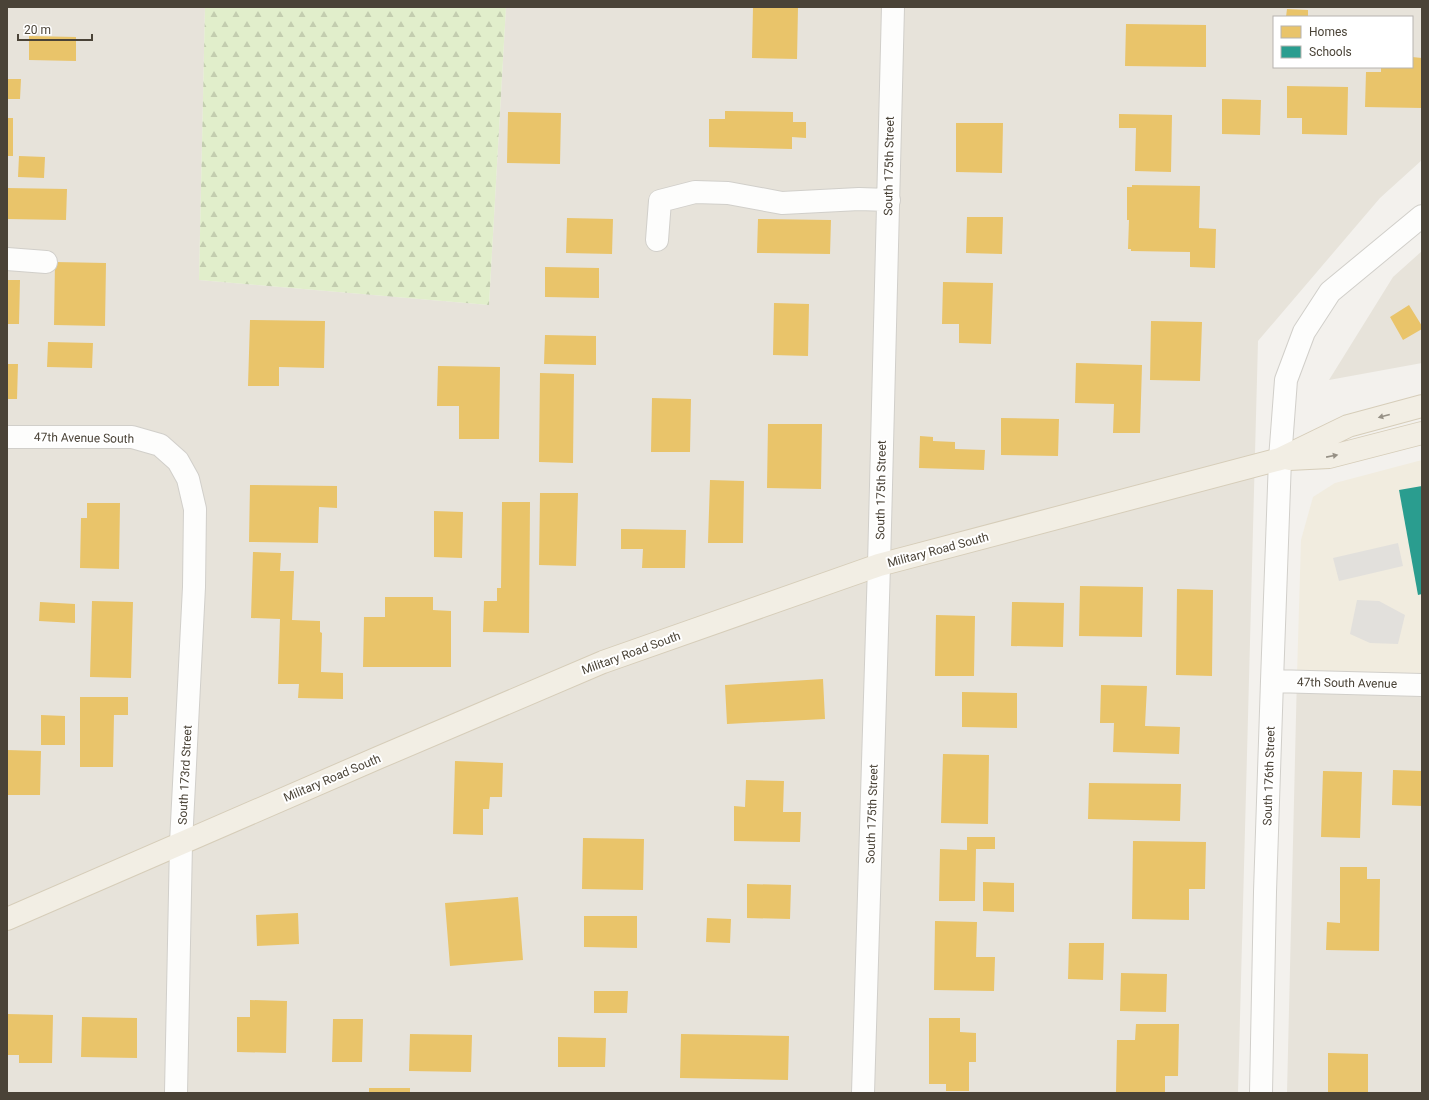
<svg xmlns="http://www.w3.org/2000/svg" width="1429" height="1100" font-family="Roboto,sans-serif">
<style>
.residential{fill:#e7e3da;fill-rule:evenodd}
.education{fill:#f1ecdf}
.forest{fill:url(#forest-firs)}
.parking{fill:#e2e0dc}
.homes{fill:#e9c46a}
.schools{fill:#2a9d8f}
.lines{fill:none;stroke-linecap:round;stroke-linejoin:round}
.minor-casing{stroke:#d1cfca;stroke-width:24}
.major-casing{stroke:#d6cdb9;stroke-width:24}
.minor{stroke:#fdfdfc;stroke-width:22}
.major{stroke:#f2eee4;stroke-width:22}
.oneway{fill:#969085}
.labels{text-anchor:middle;stroke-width:4;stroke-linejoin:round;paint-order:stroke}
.street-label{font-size:12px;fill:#4a4337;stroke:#fff}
</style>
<defs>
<pattern id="forest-firs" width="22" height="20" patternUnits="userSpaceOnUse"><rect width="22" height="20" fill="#e1eecb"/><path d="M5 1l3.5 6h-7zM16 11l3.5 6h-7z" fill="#c3cdaf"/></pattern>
</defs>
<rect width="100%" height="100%" fill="#f3f1ed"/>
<path class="residential" d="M7 7H205L199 280 489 305 506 7H1422V160L1380 198 1258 341 1238 1093H7ZM1274 17H1412V67H1274Z
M1422 251V363L1329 380 1393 277Z
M1297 675 1422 678V1093H1287Z"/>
<path class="education" d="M1422 460V678L1297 675 1301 540 1313 497 1335 483Z"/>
<path class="forest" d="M205 7H506L489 305 199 280Z"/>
<path class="parking" d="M1398 543 1403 566 1339 581 1333 558Z
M1357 600 1379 601 1405 615 1398 644 1370 643 1350 634Z"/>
<path class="homes" d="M753 7H798L797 59 752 58Z
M1287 9 1308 10V17H1286Z
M1126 24 1206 25V67L1125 66Z
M29 36 76 37V61L29 60Z
M1412 57 1422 58V108L1365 107 1366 72H1381V67H1412Z
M7 79H21L20 99H7Z
M1287 86 1348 87 1347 135 1302 134V118H1287Z
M1222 99 1261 100 1260 135 1222 134Z
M725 111 793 112V122H806V138L792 137V149L709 147V119H725Z
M508 112 561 113 560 164 507 163Z
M1119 114 1172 115 1171 172 1135 171 1136 128H1119Z
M7 118H13V156H7Z
M956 123H1003L1002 173 956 172Z
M19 156 45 157 44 178 18 177Z
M1132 185 1200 186 1199 228 1216 229 1215 268 1190 267V252L1131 251V249H1128L1129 220H1127V187H1132Z
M7 188 67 189 66 220 7 219Z
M967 217H1003L1002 254 966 253Z
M567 218 613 219 612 254 566 253Z
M758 219 831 220 830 254 757 253Z
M55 262 106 263 105 326 54 325Z
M545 267 599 268V298L545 297Z
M7 280H20L19 324H7Z
M943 282 993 283 991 344 959 343V324H942Z
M774 303 809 304 808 356 773 355Z
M1409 305 1422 326V329L1403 340 1390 317Z
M250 320 325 321 324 368 279 367V386H248Z
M1151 321 1202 322 1200 381 1150 380Z
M545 335 596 336V365L544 364Z
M48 342 93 343 92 368 47 367Z
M1076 363 1142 365 1140 433H1113L1114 404 1075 403Z
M7 364H18L17 399H7Z
M438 366 500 367 499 439H459V406H437Z
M540 373 574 374 573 463 539 462Z
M652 398 691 399 690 452H651Z
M1001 418 1059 419 1058 456 1001 455Z
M768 424H822L821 489 767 488Z
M920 436 933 437V441L955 442V449L985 450 984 470 919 468Z
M710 480 744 481 743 543H708Z
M250 485 337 486V508L319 507 318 543 249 542Z
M540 493H578L576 566 539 565Z
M502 502H530L529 633 483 632 484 601H497V588H501Z
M87 503H120L119 569 80 568 81 518H87Z
M434 511 463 512 462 558 434 557Z
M621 529 686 530 685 568H642L643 549H621Z
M253 552 281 553 280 571H294L292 620 320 621V632L322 633 321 672 343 673V699L298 698 299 684H278L280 619 251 618Z
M1080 586 1143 587 1142 637 1079 636Z
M1177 589 1213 590 1212 676 1176 675Z
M385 597H433V610L451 611V667H363L364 617H385Z
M92 601 133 602 131 678 90 677Z
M40 602 75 604V623L39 621Z
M1012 602 1064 603 1063 647 1011 646Z
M936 615 975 616 974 676H935Z
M823 679 825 719 727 724 725 685Z
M1101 685 1147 686 1145 726 1180 727 1179 754 1113 752 1114 723H1100Z
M962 692 1017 693V728L962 727Z
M80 697H128V715H114L113 767H80Z
M41 715 65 716V745H41Z
M7 750 41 751 40 795H7Z
M943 754 989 755 988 824 941 823Z
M455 761 503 763 502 797H490L489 809H483V835L453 834Z
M1393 770 1422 771V806L1392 805Z
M1323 771 1362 772 1360 838 1321 837Z
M746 780 784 781 783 812H801L800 842 734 841V806L745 807Z
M1089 783 1181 784 1180 821 1088 819Z
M967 837H995V849H976L975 901H939L940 849 967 850Z
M583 838 644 839 643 890 582 889Z
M1133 841 1206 842 1205 889H1189V920L1132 919Z
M1340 867H1367V879H1380L1379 951 1326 950 1327 922 1340 923Z
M983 882 1014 883V912L983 911Z
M747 884 791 885 790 919 747 918Z
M518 897 523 960 450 966 445 903Z
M298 913 299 944 257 946 256 915Z
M584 916H637V948L584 947Z
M707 918 731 919 730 943 706 942Z
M935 921 977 922 976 957H995L994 991 934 990Z
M1069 943H1104L1103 980 1068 979Z
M1121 973 1167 974 1166 1012 1120 1011Z
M594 991H628L627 1013H594Z
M250 1000 287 1001 286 1053 237 1052V1017H250Z
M7 1014 53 1015 52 1063H19V1055H7Z
M82 1017 137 1018V1058L81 1057Z
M929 1018H960V1032L976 1033V1062H969V1091H946V1084H929Z
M333 1019H363L362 1062H332Z
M1136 1024H1179L1178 1076H1165V1093H1116L1117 1040H1135Z
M410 1034 472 1035 471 1072 409 1071Z
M681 1034 789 1036 788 1080 680 1078Z
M558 1037 606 1038 605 1067H558Z
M1328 1053 1368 1054V1093H1328Z
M369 1088H410V1093H369Z"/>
<path class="schools" d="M1422 486V594L1418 595 1399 490Z"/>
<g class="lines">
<defs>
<path id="minor" d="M657 240 660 201 695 192 728 193 782 203 859 199 889 200
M7 259 46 262
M7 437H132L160 445 178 461 188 479 195 509 194 587 181 843 176 1093
M1272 681 1422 685
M863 1093 879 565 893 7
M1261 1093 1265 892 1272 681 1280 459 1286 380 1304 332 1330 292 1422 216"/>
<path id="major" d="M1289 459 1329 457 1422 433
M7 919 380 757 603 662 879 565 1280 459 1348 426 1422 406"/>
</defs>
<use href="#minor" class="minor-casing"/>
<use href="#major" class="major-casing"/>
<use href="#minor" class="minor"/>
<use href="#major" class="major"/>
</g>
<defs><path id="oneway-solid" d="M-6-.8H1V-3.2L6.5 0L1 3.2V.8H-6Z"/></defs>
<g class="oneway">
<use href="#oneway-solid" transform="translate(1384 416) rotate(165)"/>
<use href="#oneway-solid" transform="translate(1332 456) rotate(-11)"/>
</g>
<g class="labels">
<g class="street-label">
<text transform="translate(889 166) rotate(-89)" y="4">South 175th Street</text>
<text transform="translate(84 438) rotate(1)" y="4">47th Avenue South</text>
<text transform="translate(881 490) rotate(-89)" y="4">South 175th Street</text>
<text transform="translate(938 550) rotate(-15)" y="4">Military Road South</text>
<text transform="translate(631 653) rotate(-20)" y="4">Military Road South</text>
<text transform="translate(1347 683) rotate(1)" y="4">47th South Avenue</text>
<text transform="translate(185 775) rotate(-87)" y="4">South 173rd Street</text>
<text transform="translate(1269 776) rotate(-88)" y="4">South 176th Street</text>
<text transform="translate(332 778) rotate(-23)" y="4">Military Road South</text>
<text transform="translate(872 814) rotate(-88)" y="4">South 175th Street</text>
</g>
</g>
<rect width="1429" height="1100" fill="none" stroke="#4a4337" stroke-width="16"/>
<rect x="1273" y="16" width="140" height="52" fill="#ffffff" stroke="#b7b4af"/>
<rect x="1281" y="26" width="20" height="12" fill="#e9c46a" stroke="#b7b4af"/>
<text x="1309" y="36" font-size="12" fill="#4a4337">Homes</text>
<rect x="1281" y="46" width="20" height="12" fill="#2a9d8f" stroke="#b7b4af"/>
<text x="1309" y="56" font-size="12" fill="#4a4337">Schools</text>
<path d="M18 34v6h74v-6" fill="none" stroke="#4a4337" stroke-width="2"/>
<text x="24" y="34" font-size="12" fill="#4a4337" stroke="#ffffff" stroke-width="3" paint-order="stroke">20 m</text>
</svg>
